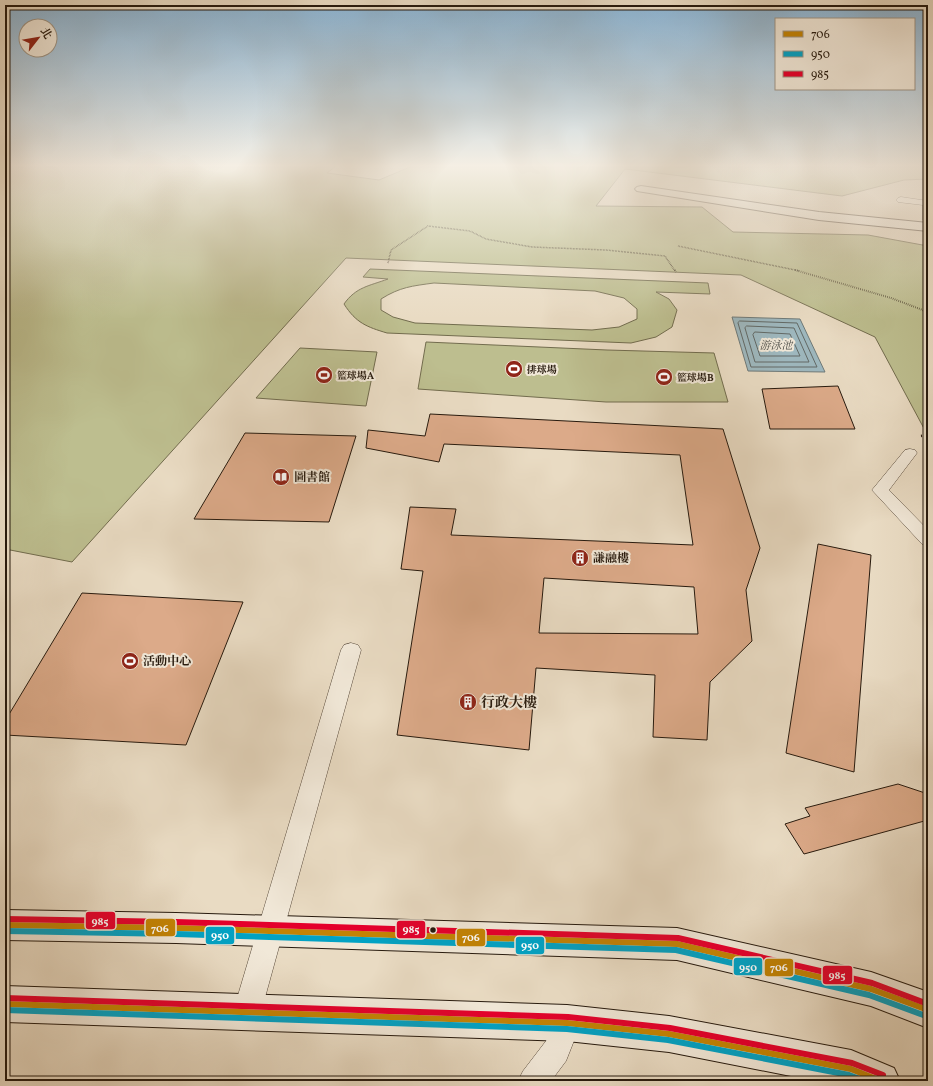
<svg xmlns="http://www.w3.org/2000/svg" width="933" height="1086" font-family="Vollkorn,'Noto Serif TC',serif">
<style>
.green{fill:#bdbe8f;stroke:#726c4e;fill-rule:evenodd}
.water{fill:#9eb8bf;stroke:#6e7978}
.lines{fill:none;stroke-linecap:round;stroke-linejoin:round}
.shore{stroke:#626966;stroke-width:1}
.building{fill:#dcaa89;stroke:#271a0e;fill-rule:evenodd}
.service-casing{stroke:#584a3b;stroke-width:1}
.minor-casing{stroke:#584a3b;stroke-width:2}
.secondary-casing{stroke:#271a0e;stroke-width:2}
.path-far2{stroke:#271a0e;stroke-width:1.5;stroke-dasharray:0.5 1;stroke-linecap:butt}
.path-far1{stroke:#271a0e;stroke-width:2;stroke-dasharray:0.5 1.5;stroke-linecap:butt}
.path{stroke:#271a0e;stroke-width:2.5;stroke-dasharray:1 2;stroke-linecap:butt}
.service{fill:#f1e8d8;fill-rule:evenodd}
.minor{fill:#f1e8d8;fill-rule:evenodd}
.secondary{fill:#f1e8d8;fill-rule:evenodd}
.bus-1-casing{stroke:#f1e8d8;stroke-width:9}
.bus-2-casing{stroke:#f1e8d8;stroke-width:9}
.bus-3-casing{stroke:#f1e8d8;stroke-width:9}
.bus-1{stroke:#c38304;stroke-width:6}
.bus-2{stroke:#02a2c4;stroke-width:6}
.bus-3{stroke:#e4002b;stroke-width:6}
.bus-dot{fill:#271a0e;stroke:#f1e8d8;stroke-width:1.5}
.labels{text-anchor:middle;stroke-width:4;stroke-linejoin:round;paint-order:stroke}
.far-poi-label{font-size:10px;font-weight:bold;fill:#271a0e;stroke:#f1e8d8;text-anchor:start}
.far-water-label{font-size:11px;font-style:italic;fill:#51514c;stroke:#f1e8d8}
.poi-label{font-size:12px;font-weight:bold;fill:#271a0e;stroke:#f1e8d8;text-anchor:start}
.near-poi-label{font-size:14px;font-weight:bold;fill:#271a0e;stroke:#f1e8d8;text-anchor:start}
.line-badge{stroke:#f1e8d8;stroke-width:1.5}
.badge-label{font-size:11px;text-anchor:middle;font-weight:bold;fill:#fff}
</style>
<rect width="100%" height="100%" fill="#e9dbc3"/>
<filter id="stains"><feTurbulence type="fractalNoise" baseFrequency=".005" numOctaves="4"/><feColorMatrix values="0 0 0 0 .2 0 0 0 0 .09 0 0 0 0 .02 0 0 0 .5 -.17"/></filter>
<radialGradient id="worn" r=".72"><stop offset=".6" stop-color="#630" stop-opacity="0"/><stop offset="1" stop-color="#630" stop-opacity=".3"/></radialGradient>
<path class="green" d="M5 167H335L327 173 379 180 410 167H928V179L904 180 842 196 625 169 596 206 702 207 733 232 868 235 928 246V436L875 337 741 275 346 258 72 562 5 549Z
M370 269 708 283 710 294 656 292 669 299 677 310 672 327 656 337 631 343 387 333C367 327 356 323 344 304 356 287 369 286 388 279L363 277ZM434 283 595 291 624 298 637 309V319L619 327 592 330 415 323 393 317 381 310V299C400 287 412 286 434 283Z
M426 342 607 350 714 353 728 402H606L418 389Z
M300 348 377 352 366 406 256 398Z"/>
<path class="water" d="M732 317 800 319 825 372 748 371Z"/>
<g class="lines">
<path class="shore" d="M740 321 797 323 817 367H751L738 323Z
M747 326 794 328 809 362H755L745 328Z
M755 332 790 334 800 356H760L753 335Z"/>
</g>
<path class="building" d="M838 386 855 429H770L762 389Z
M430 414 723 429 760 548 746 590 752 641 710 682 707 740 653 737 655 675 536 668 529 750 397 735 423 571 401 569 410 507 456 509 451 535 693 545 680 455 444 444 439 462 366 448 368 430 425 436ZM544 578 694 587 698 634 539 633Z
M245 433 356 436 329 522 194 519Z
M818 544 871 555 854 772 786 753Z
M82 593 243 602 186 745 5 735V721Z
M898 784 928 794V820L804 854 785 824 810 816 805 808Z"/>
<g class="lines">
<defs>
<path id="service" d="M901 197 928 201V223L923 220V205L898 202 896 200 898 198Z
M910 449 915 450 917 453 889 490 928 530V545L922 544 872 490 905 450Z
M351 643 358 645 361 650 261 1012 257 1022 247 1026 237 1022 233 1012 341 650 344 645Z
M567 1009 577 1013 581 1023 566 1061 551 1081H518L523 1071 546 1041 557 1013Z"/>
<path id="minor" d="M641 186 819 212 928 223V231L819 220 637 191 635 189 637 187Z"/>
<path id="secondary" d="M5 910 176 913 677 928 871 972 928 992V1028L871 1006 677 960 176 943 5 940Z
M5 986 567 1005 669 1016 851 1050 894 1068 900 1081H816L669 1052 567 1041 5 1022Z"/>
</defs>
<use href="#service" class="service-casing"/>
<use href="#minor" class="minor-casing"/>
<use href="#secondary" class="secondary-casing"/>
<path class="path-far2" d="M678 246 800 271
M388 263 391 250 428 226 470 231 486 239 532 247 606 250 665 256 675 271"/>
<path class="path-far1" d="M675 270 676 272
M795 270 891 298 928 312"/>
<path class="path" d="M921 436 928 435"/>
<use href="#service" class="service"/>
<use href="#minor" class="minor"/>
<use href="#secondary" class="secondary"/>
<defs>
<path id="bus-1" d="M5 925 176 928 677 944 871 989 928 1010
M5 1004 567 1023 669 1034 851 1069 881 1081"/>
<path id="bus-2" d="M5 931 176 934 676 950 869 995 926 1016
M5 1010 567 1029 668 1040 849 1075 865 1081"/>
<path id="bus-3" d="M5 919 176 922 678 938 872 983 928 1004
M5 998 568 1017 670 1028 852 1063 883 1075"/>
</defs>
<use href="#bus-1" class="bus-1-casing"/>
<use href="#bus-2" class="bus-2-casing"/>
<use href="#bus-3" class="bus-3-casing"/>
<use href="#bus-1" class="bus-1"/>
<use href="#bus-2" class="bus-2"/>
<use href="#bus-3" class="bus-3"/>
</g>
<linearGradient id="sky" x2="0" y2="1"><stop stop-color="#8ab6d8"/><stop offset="0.52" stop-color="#f5efe4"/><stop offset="1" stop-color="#f5efe4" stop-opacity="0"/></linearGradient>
<rect width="933" height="319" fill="url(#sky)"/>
<defs>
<symbol id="stadium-disc" viewBox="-11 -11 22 22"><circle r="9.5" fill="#8f2418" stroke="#f1e8d8"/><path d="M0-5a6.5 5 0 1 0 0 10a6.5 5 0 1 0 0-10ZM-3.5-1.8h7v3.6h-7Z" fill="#fff"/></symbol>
<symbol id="library-disc" viewBox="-11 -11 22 22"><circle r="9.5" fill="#8f2418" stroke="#f1e8d8"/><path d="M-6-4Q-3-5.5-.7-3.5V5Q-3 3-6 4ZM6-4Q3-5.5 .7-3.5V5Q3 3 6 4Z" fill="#fff"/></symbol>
<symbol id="building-disc" viewBox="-11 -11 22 22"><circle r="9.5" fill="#8f2418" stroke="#f1e8d8"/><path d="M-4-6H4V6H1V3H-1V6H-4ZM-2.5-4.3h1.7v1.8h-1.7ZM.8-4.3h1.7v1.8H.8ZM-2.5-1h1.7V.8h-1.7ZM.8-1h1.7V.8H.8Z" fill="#fff"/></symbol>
</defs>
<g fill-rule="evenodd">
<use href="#stadium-disc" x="504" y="359" width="20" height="20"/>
<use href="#stadium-disc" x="314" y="365" width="20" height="20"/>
<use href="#stadium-disc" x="654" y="367" width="20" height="20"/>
<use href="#library-disc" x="271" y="467" width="20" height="20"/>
<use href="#building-disc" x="570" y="548" width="20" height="20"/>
<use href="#stadium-disc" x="120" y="651" width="20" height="20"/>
<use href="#building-disc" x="458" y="692" width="20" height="20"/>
</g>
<circle class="bus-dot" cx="433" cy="930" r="3.5"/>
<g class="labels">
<g class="far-poi-label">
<text x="527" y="373">排球場</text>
<text x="337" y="379">籃球場A</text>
<text x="677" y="381">籃球場B</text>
</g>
<g class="far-water-label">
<text x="776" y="349">游泳池</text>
</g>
<g class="poi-label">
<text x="294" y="481">圖書館</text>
<text x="593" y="562">謙融樓</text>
<text x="143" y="665">活動中心</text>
</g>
<g class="near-poi-label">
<text x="481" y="707">行政大樓</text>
</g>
</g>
<g class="line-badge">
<rect x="85" y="911" width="31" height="19" rx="4" fill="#e4002b"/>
<rect x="145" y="918" width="31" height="19" rx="4" fill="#c38304"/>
<rect x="396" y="920" width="30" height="19" rx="4" fill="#e4002b"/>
<rect x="205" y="926" width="30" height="19" rx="4" fill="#02a2c4"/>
<rect x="456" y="928" width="30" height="19" rx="4" fill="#c38304"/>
<rect x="515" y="936" width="30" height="19" rx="4" fill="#02a2c4"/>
<rect x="733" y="957" width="30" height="19" rx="4" fill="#02a2c4"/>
<rect x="764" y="958" width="30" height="19" rx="4" fill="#c38304"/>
<rect x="822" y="965" width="31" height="20" rx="4" fill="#e4002b"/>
</g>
<g class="badge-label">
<text x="100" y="925">985</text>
<text x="160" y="932">706</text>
<text x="411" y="933">985</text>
<text x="220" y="939">950</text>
<text x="471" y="941">706</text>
<text x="530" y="949">950</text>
<text x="748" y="971">950</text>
<text x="779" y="971">706</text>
<text x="837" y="979">985</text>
</g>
<rect width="933" height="1086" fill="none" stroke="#e9dbc3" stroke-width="20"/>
<rect x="6" y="6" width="921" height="1074" fill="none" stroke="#271a0e" stroke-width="2"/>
<rect x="10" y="10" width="913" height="1066" fill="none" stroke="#271a0e"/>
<rect x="775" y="18" width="140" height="72" fill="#f1e8d8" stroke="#a09687"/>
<rect x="783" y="31" width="20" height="6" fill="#c38304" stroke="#a09687"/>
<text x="811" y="38" font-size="12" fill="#271a0e">706</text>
<rect x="783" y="51" width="20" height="6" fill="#02a2c4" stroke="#a09687"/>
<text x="811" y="58" font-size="12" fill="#271a0e">950</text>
<rect x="783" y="71" width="20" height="6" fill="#e4002b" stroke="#a09687"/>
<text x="811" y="78" font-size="12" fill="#271a0e">985</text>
<g transform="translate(38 38) rotate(59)"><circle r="19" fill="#f1e8d8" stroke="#a09687"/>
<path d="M0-3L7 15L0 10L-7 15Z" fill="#8f2418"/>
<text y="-6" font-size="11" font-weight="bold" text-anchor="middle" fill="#271a0e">北</text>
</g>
<rect width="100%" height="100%" filter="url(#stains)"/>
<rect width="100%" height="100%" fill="url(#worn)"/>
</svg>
